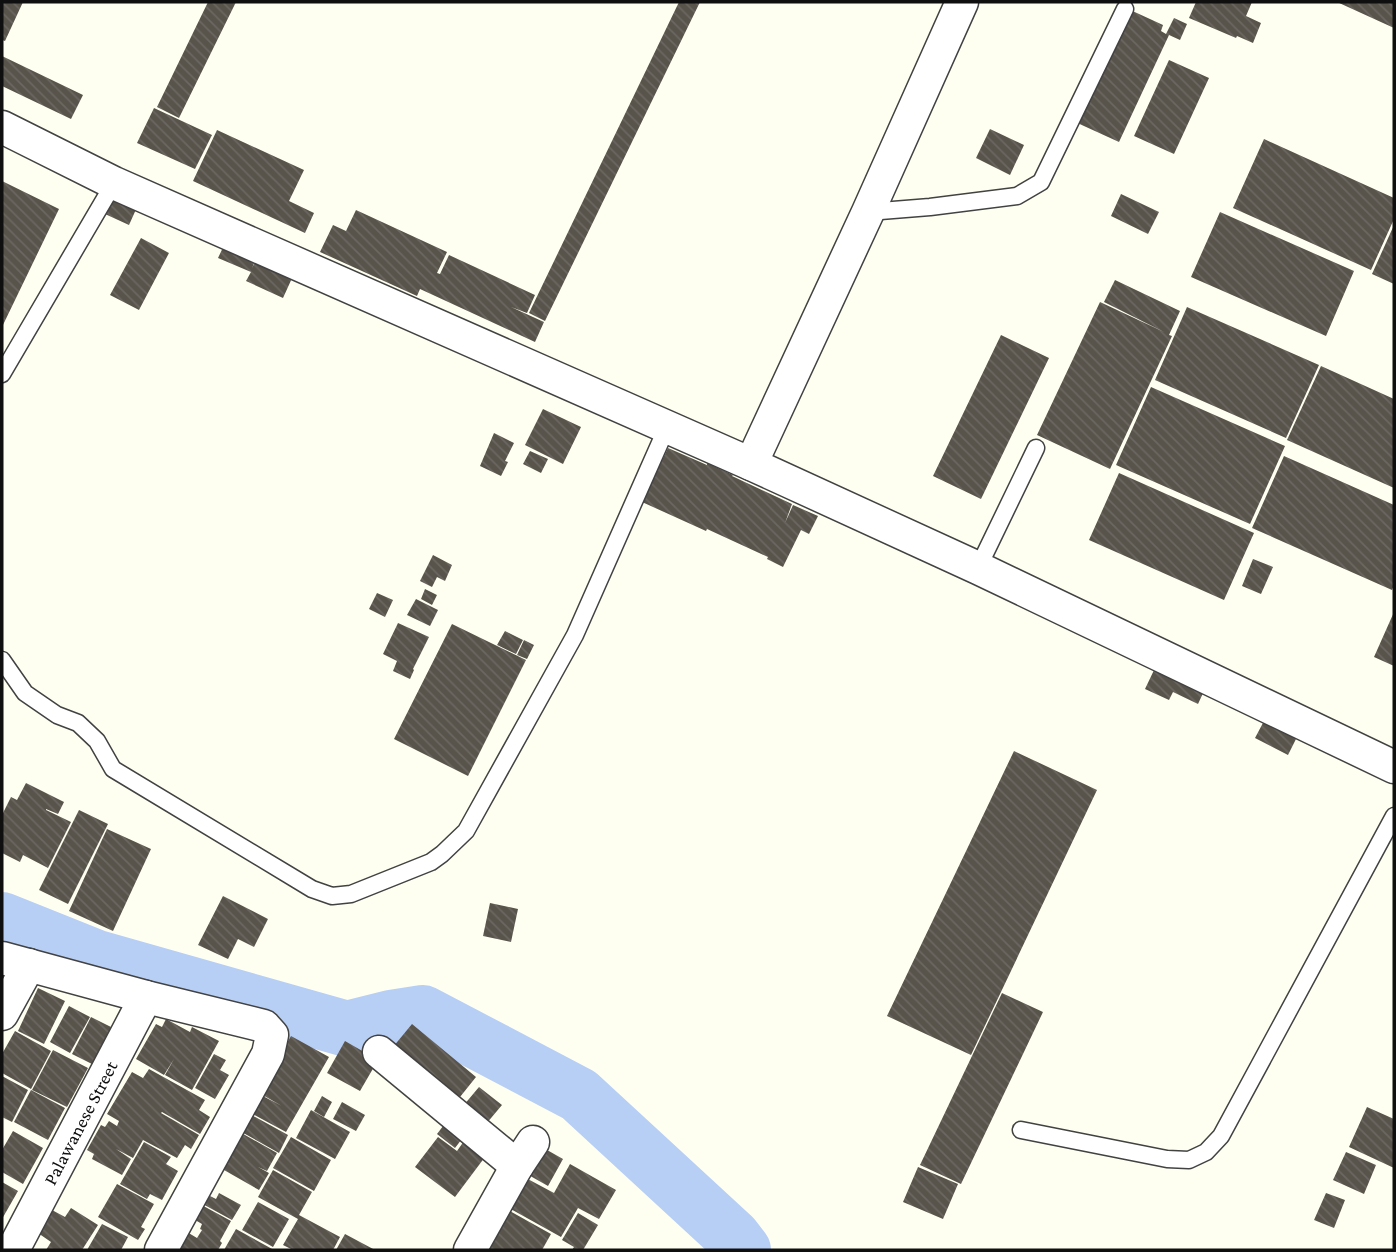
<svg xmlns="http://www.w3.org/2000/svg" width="1396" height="1252" font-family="'Crimson Pro',serif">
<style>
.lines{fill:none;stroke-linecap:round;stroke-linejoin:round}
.river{stroke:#b7cef5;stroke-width:56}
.building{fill:url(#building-back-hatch)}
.service-casing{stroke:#424242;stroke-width:19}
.minor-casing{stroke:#424242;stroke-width:35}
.service{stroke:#fff;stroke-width:16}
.minor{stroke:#fff;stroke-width:32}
.labels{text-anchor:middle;stroke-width:7;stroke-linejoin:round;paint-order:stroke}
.street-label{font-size:19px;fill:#0f0f0f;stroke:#fff}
</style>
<defs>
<pattern id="building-back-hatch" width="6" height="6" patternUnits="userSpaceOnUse" patternTransform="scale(1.75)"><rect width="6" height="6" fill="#58534b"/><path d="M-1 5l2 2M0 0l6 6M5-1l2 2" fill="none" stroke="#6b6761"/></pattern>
</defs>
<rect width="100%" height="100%" fill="#fefff1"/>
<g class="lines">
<path class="river" d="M2 920 97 958 347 1029 391 1018 423 1013 579 1095 733 1237 743 1250"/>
</g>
<path class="building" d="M2 2H23L5 41 2 40Z
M208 2H236L179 118 157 107Z
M679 2H700L545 321 529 313Z
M1196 2H1252L1246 16 1261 23 1253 43 1237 36 1236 38 1189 18Z
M1337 2H1394V28Z
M1126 8 1163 25 1161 31 1166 34 1174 18 1187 24 1180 40 1169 35 1119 142 1073 121Z
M2 56 83 95 71 119 2 86Z
M1169 60 1209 78 1174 154 1134 136Z
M154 108 212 135 195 169 137 143Z
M990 129 1024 145 1010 175 976 158Z
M217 130 304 170 289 201 314 213 305 233 193 181Z
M1264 139 1394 198V219L1371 270 1233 208Z
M2 181 59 209 2 327Z
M114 194 138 205 129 225 105 214Z
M1121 194 1159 212 1148 234 1111 216Z
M356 210 447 252 437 273 440 274 449 255 535 295 527 313 511 307 544 322 535 342 420 289 417 296 320 252 333 225 346 231Z
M1220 212 1354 271 1326 336 1191 277Z
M1394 225V284L1372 274Z
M228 237 259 251 252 268 256 260 293 276 283 298 246 281 251 272 218 258Z
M141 238 169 253 139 310 110 295Z
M1115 280 1180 311 1169 335 1172 336 1110 469 1037 435 1100 302 1164 332 1104 302Z
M1187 307 1319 365 1286 438 1155 380Z
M1001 335 1049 358 981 499 933 476Z
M1321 366 1394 399V488L1287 440Z
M1151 387 1285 446 1250 524 1116 465Z
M543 409 581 427 563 464 525 445Z
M494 433 514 443 505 461 508 462 501 476 480 466Z
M668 448 707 465V463L733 475 732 476 792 504 785 523 793 505 818 516 809 534 801 530 783 567 767 559 768 557 707 529 706 531 642 502Z
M530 451 548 459 541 473 523 464Z
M1284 456 1394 505V585L1392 590 1252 528Z
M1119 473 1254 533 1224 600 1089 540Z
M433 555 452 565 445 581 437 577 432 587 420 581Z
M1253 559 1273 567 1261 594 1242 586Z
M425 589 437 595 432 605 421 599Z
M377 593 393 600 385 617 369 609Z
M416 599 438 610 430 626 407 615Z
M1394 612V666L1374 657Z
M398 623 429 637 413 669 414 670 410 679 393 671 397 661 383 654Z
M452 624 526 660 468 776 394 739Z
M505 631 523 640 516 654 497 645Z
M524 640 534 645 527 659 517 655Z
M1155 668 1204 691 1198 704 1173 692 1169 700 1145 689Z
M1264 721 1297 737 1288 755 1255 738Z
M1014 751 1097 790 971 1055 887 1016Z
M26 783 64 802 58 814 46 809V810L71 822 48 868 23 855 20 862 2 853V815L11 797 17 800Z
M79 810 108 824 68 904 39 890Z
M107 829 151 849 113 931 69 911Z
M223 896 268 919 254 947 238 939 228 959 198 945Z
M490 903 518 909 511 942 483 936Z
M38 988 65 1001 44 1044 18 1031Z
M1002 993 1043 1012 961 1184 920 1165Z
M69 1006 90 1017 70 1053 50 1042Z
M91 1017 111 1027 92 1064 72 1054Z
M166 1019 190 1032 192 1027 219 1041 192 1090 165 1075 174 1059 164 1075 136 1059 156 1024 162 1027Z
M412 1024 476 1077 452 1107 393 1047Z
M15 1031 51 1051 31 1089 2 1073V1054Z
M291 1036 329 1057 286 1132 249 1112 259 1094 282 1106 259 1093Z
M345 1041 378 1060 360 1091 327 1073Z
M53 1050 88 1068 67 1107 32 1090Z
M214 1054 226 1060 220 1070 229 1075 215 1099 195 1088Z
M149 1069 205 1100 199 1110 210 1117 200 1134 162 1112 161 1113 199 1135 191 1149 185 1145 177 1158 143 1140 133 1158 116 1149 131 1159 122 1175 92 1159 94 1154 87 1150 101 1125 105 1127 109 1121 117 1126 119 1121 107 1114 132 1072 143 1078Z
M2 1076 28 1090 12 1122 2 1117Z
M479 1087 502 1105 481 1130 458 1112Z
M31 1090 65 1108 48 1140 14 1122Z
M322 1096 332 1102 324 1117 314 1111Z
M342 1102 365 1115 356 1131 333 1119Z
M1367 1107 1394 1119V1168L1349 1147Z
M311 1110 350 1132 335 1159 296 1138Z
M248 1113 288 1135 279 1153 238 1130Z
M450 1117 468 1131 455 1148 437 1134Z
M13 1131 43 1148 23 1184 2 1172V1150Z
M238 1131 277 1153 267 1171 258 1167 269 1173 259 1190 217 1166Z
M291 1137 331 1160 314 1191 273 1168Z
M438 1137 457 1151 464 1141 485 1157 455 1197 415 1167Z
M144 1142 171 1157 166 1164 178 1171 162 1200 150 1194 147 1199 120 1184Z
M540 1146 563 1159 548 1186 525 1173Z
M1346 1152 1376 1165 1364 1194 1333 1180Z
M570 1164 616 1190 599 1219 578 1208 561 1237 507 1207 524 1177 554 1193Z
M918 1167 958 1184 943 1219 903 1202Z
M273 1170 312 1192 299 1215 340 1237 333 1250H293L283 1245 298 1219 258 1197Z
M2 1182 18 1191 2 1219Z
M117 1184 154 1204 141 1227 145 1229 138 1240 98 1217Z
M204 1193 216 1199 219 1193 241 1205 232 1220 199 1202Z
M1326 1193 1345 1200 1334 1228 1314 1220Z
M258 1202 289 1219 273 1247 242 1230Z
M198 1203 231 1221 220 1241 222 1243 218 1250H169L182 1229 197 1238 202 1230 200 1229 202 1224 190 1217Z
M71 1208 98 1225 82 1250H46L51 1242 38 1233 52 1210 65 1217Z
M506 1209 551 1234 542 1250H483Z
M578 1213 598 1225 583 1250H572L574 1247 562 1240Z
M102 1224 128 1237 121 1250H87Z
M236 1229 274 1250H224Z
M345 1234 375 1250H336Z"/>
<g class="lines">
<defs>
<path id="service" d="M868 212 930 207 1017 196 1041 182 1125 9
M2 374 114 183
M978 568 1036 448
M2 660 25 693 57 715 78 723 97 741 113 769 312 889 332 896 351 894 431 862 442 854 466 831 575 635 667 427
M1021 1130 1167 1159 1189 1160 1206 1152 1221 1136 1394 816"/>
<g id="minor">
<path d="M2 127 114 183 751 464 978 568 1394 767"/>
<path d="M751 464 868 212 962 2"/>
<path d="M2 958 146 997 264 1026 272 1035 268 1054 161 1250"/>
<path d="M2 1014 29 965"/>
<path d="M379 1052 517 1166"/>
<path id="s1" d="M13 1250 146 997"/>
<path d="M470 1250 517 1166 533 1142"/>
</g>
</defs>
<use href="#service" class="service-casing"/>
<use href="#minor" class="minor-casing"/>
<use href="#service" class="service"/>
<use href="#minor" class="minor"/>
</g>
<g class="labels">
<g class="street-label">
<text dy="7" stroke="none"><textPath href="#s1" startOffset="144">Palawanese Street</textPath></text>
</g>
</g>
<rect width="1396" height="1252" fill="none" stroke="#0f0f0f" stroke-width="7"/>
</svg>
